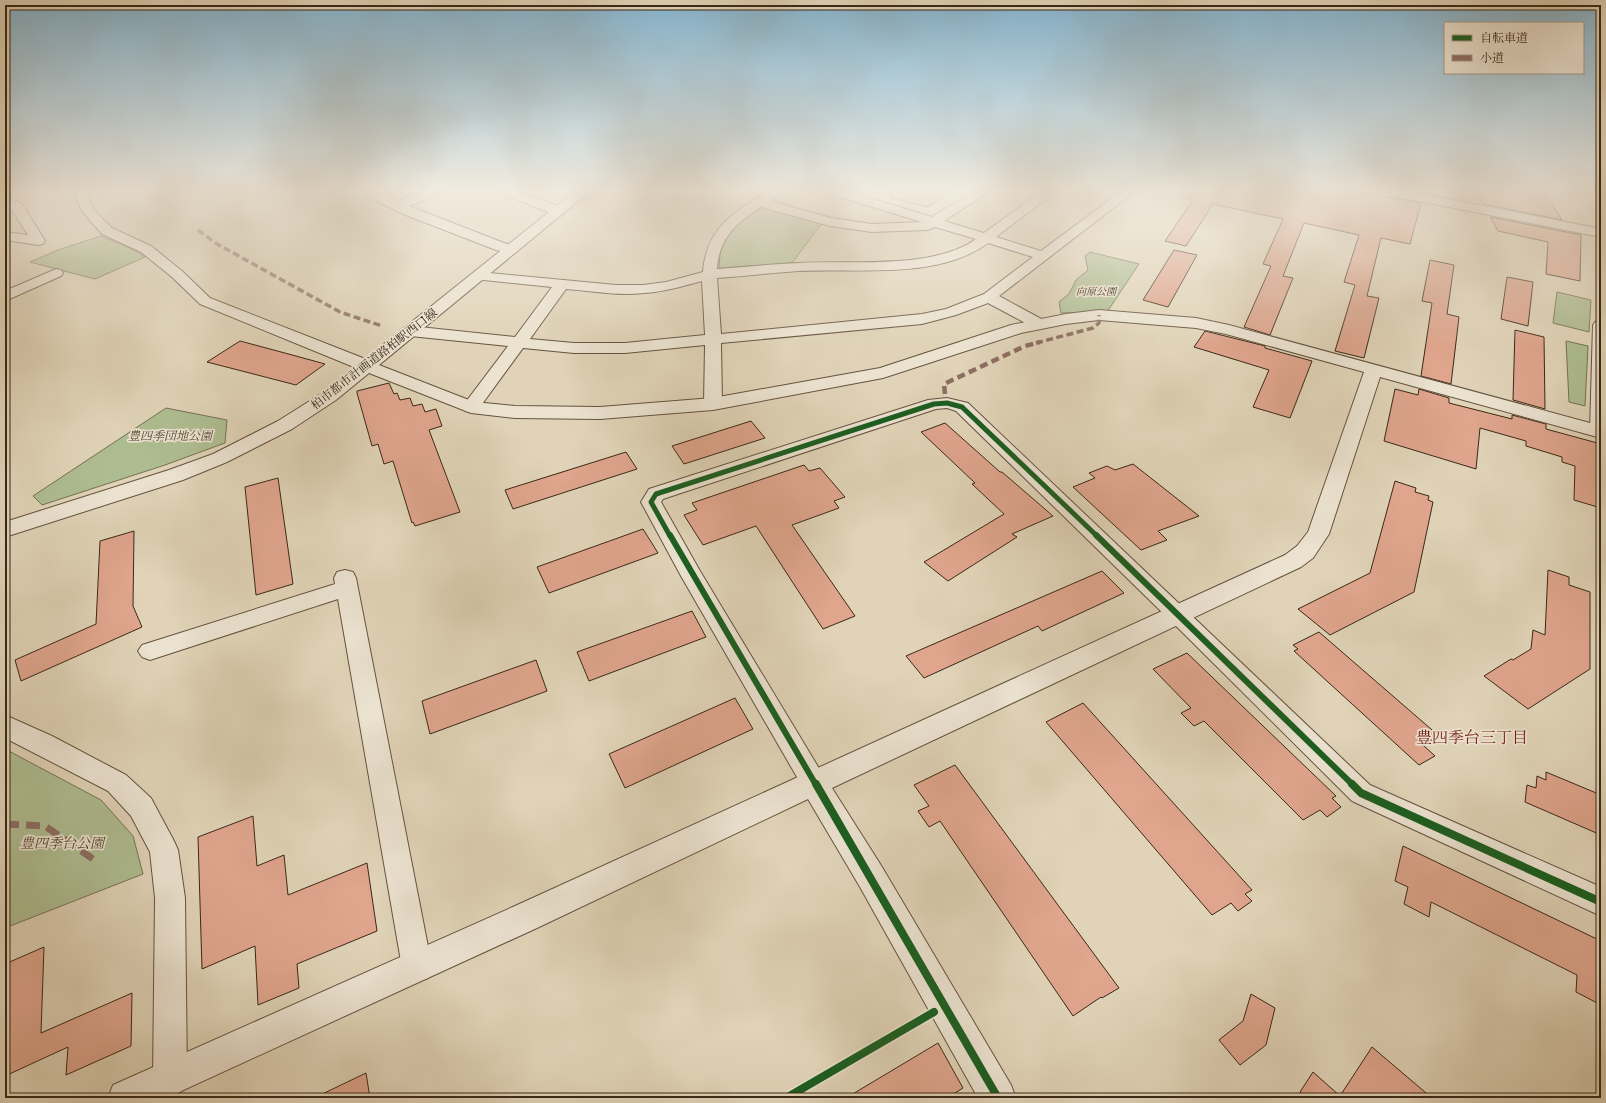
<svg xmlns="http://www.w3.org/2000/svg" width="1606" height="1103" font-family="'IM FELL DW Pica','Noto Serif JP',serif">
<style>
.green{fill:#aebd91;stroke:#747254}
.building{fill:#dfa58d;stroke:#3a2817}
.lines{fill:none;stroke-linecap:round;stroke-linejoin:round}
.minor-casing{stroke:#64533f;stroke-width:2}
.tertiary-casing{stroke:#64533f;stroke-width:2}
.minor{fill:#ebe2d0;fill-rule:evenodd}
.tertiary{fill:#ebe2d0;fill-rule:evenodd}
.quiet-far2{stroke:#8d6e63;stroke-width:3.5;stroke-dasharray:7 3.5;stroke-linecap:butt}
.quiet-far1{stroke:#8d6e63;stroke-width:4.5;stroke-dasharray:8 4.5;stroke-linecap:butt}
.quiet{stroke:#8d6e63;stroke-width:7;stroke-dasharray:14 7;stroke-linecap:butt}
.cycleway-far2-casing{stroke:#ebe2d0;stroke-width:7}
.cycleway-far1-casing{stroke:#ebe2d0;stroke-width:9}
.cycleway-casing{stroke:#ebe2d0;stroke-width:11}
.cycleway-far2{stroke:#1b5e20;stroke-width:5}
.cycleway-far1{stroke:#1b5e20;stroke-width:6}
.cycleway{stroke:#1b5e20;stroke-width:8}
.labels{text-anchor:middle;stroke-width:3.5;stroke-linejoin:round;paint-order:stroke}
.far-park-label{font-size:10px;font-style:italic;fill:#51462f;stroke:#ebe2d0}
.street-label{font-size:12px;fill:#3a2817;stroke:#ebe2d0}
.park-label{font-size:12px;font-style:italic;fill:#51462f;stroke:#ebe2d0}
.near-park-label{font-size:14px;font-style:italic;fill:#51462f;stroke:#ebe2d0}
.near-neighbourhood-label{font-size:16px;fill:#7a1f14;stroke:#ebe2d0}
</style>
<rect width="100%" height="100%" fill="#e0d3b7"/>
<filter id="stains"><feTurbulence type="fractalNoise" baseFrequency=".005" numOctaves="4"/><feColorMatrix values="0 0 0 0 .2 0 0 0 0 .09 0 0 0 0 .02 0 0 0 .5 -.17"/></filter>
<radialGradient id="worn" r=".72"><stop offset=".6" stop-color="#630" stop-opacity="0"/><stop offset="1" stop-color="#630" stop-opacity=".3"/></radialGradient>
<path class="green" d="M760 205 822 223 792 263 719 268 721 242 740 222Z
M101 236 132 249 145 257 95 279 30 262 58 250Z
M1090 252 1139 264 1107 312 1061 313 1059 302 1069 294 1076 280 1088 270 1085 256Z
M1557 292 1591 300 1589 332 1553 323Z
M1566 341 1588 346 1585 406 1569 402Z
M166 408 227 420 225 443 165 465 42 505 33 496Z
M5 749 101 800 133 836 143 874 5 928Z"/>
<path class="building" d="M891 192H950L928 207 891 198Z
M1190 192H1360L1421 203 1410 244 1381 238 1367 296 1379 298 1364 358 1335 351 1355 285 1344 282 1359 235 1304 223 1283 276 1293 278 1270 335 1244 327 1271 266 1263 264 1283 219 1213 204 1186 246 1165 241 1193 200 1189 199Z
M1476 192H1544L1562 220 1483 204Z
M1490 217 1581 235 1580 281 1546 274 1548 242 1498 231Z
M1174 250 1197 255 1168 307 1143 300Z
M1430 260 1454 265 1447 314 1459 317 1451 384 1421 376 1432 303 1422 301Z
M1507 277 1533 282 1528 326 1501 319Z
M1515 330 1544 337 1545 409 1513 400Z
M1205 331 1265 346V348L1312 361 1290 418 1253 407 1269 370 1194 347Z
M240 341 296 356 325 364 296 385 207 362Z
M389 383 394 394 397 393 400 400 410 398 413 406 422 404 425 412 436 409 442 426 429 430 460 512 415 526 413 522 412 523 393 461 384 464 378 444 372 446 357 393V391Z
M1395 389 1418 395 1419 389 1449 398V403L1512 419V415L1546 424V429L1601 444V508L1574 500 1575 466 1562 462V457L1526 446V441L1480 428 1476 469 1384 441Z
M751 421 765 438 684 464 672 446Z
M945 423 1000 472H1002L1053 516 1012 534 1017 537 948 581 924 562 1004 514 972 484 975 483 921 432Z
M626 452 637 469 513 509 505 490Z
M1133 464 1199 516 1158 531 1167 540 1141 550 1073 487 1095 478 1089 473 1107 466 1115 470Z
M804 465 809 471 820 468 845 497 834 501 839 508 792 525 855 616 823 629 756 526 703 545 684 515 697 510 692 503Z
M278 478 293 584 256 595 245 487Z
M1395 481 1416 488 1415 492 1429 496 1428 500 1433 502 1414 592 1330 635 1298 609 1370 573Z
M643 529 658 553 549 593 537 567Z
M134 531 133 606 142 627 21 681 15 660 96 624 100 541Z
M1548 570 1569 577V585L1590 592V669L1528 709 1484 676 1511 659 1513 660 1531 649 1533 630 1545 635Z
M1102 571 1124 593 1042 631 1038 626 924 678 906 656Z
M692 611 706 637 589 681 577 652Z
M1319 632 1439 736 1423 745 1435 756 1419 765 1294 651 1298 649 1293 645Z
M1187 653 1336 796 1332 798 1341 807 1327 817 1320 810 1303 820 1204 721 1194 726 1181 713 1191 708 1153 669Z
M536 660 547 691 430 734 422 701Z
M735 698 753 729 625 788 609 754Z
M1083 703 1252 890 1245 894 1252 901 1238 911 1231 903 1212 915 1046 722Z
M955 765 1119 988 1102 998 1101 997 1073 1016 940 821 929 827 918 811 929 806 914 785Z
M1546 772 1601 795V835L1525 802 1527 785 1536 788 1537 776 1546 780Z
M253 816 257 866 284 855 288 895 367 863 377 931 297 964 299 988 258 1005 255 946 202 969 198 837Z
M1403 846 1601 941V1005L1576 992 1577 975 1431 902 1429 917 1404 904 1408 887 1395 881Z
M44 947 41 1033 132 993 131 1046 66 1075 68 1047 5 1076V964Z
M1251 994 1275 1008 1266 1045 1240 1065 1219 1040 1243 1021Z
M938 1043 963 1088 947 1098H846Z
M1372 1047 1432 1098H1307L1300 1092 1313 1072 1340 1096Z
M366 1073 370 1098H314Z"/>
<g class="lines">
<defs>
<path id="minor" d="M74 192H86L93 209 112 228 151 246 182 271 210 298 373 362 375 366 373 370 367 371 361 370 200 304 172 277 141 252 102 234 81 210Z
M363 192H379L398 201 423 192H440L438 195 409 206 504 243 517 246 519 249 517 252 512 253 496 250 403 214 365 195Z
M503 192H520L563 208 564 211 563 214H553L505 195Z
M768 192H783L770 201 831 218 872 224 922 222 833 195 831 192H850L932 217 972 192H986L984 195 944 221 984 233 1041 192H1055L996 237 1041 251 1120 192H1134L999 296 1045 321 1047 324 1045 327 1039 329 1033 327 988 303 956 315 922 324 721 343 722 404 719 408 713 409 707 408 704 404 705 345 625 353H574L523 348 477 411 471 412 465 411 462 407 508 346 410 336 404 334 402 331 404 328 410 326 515 337 552 287 474 279 472 276 474 273 479 272 616 285H643L666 282 703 272C706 229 734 211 768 192ZM761 207 830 226 872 232 927 230 935 227 976 239C933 270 851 260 799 263 772 264 745 267 717 269 719 238 736 223 761 207ZM988 243 1033 257 984 294 946 309 922 314 721 334 717 278C744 276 771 273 799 271 858 268 938 280 988 243ZM702 281 705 335 625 343H574L530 339 566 289C592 291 618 296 644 293 664 292 683 286 702 281Z
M5 197 22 204 45 241 43 244 38 245 5 240V232L28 235 12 210 5 206Z
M56 269 61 270 63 273 61 276 5 301V291Z
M1601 320V436L1593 435 1590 431 1593 325 1595 322Z
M947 398 968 403 1370 785 1601 887V916L1352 801 1171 621 956 411 947 408 936 409 678 494 663 499 661 502 700 571 823 775 827 783 823 791 814 795 805 791 681 576 641 502 649 489 928 400Z
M345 570 353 572 356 578 432 967 428 978 417 982 406 978 402 967 338 599 150 660 142 657 138 651 142 645 335 584 334 578 337 572Z
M5 715 52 736 126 775 151 798 174 841 178 850 185 898 187 1079 182 1091 170 1096 158 1091 153 1079 155 898 150 852 131 816 108 791 5 738Z"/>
<path id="tertiary" d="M574 192H589L379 365 474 402 515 406 600 407 713 398 880 368 1011 325 1066 314 1099 310 1196 318 1229 325 1601 426V438L1380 377 1329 534 1313 558 1301 567 832 788 882 867 1011 1085 1016 1098H978L860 887 808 799 537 928 166 1098H108L113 1085 515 906 1285 555 1297 546 1308 532 1364 372 1226 334 1196 328 1099 320 1066 324 1021 333 883 378 713 410 600 419 515 418 471 413 369 373 336 400 292 429 227 462 183 480 5 537V522L169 470 213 454 278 421 324 392Z
M1386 192H1413L1601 229V237L1393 196 1388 195Z"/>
</defs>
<use href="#minor" class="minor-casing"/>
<use href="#tertiary" class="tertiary-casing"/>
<use href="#minor" class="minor"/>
<use href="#tertiary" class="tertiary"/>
<path class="quiet-far2" d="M198 230 217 244 340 312 382 326
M1036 343 1093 328 1099 323V315"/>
<path class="quiet-far1" d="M945 394 944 384 1025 346 1040 342"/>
<path class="quiet" d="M5 824 45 826 96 861"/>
<defs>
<path id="cycleway-far2" d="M670 536 651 502 656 494 934 404 947 403 962 407 1097 536"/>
<path id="cycleway-far1" d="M670 535 816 785
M1096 535 1353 785"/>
<path id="cycleway" d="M816 784 998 1098
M1352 784 1361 793 1601 902
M786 1098 934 1012"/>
</defs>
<use href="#cycleway-far2" class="cycleway-far2-casing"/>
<use href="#cycleway-far1" class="cycleway-far1-casing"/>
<use href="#cycleway" class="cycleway-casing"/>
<use href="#cycleway-far2" class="cycleway-far2"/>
<use href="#cycleway-far1" class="cycleway-far1"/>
<use href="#cycleway" class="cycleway"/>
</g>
<linearGradient id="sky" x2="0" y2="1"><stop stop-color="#86b6d1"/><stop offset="0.55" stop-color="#f1ebdf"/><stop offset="1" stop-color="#f1ebdf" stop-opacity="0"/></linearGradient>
<rect width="1606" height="346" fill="url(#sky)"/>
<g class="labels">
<g class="far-park-label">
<text x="1096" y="295">向原公園</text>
</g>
<g class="street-label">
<text transform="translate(374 359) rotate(-38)" y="4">柏市都市計画道路柏駅西口線</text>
</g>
<g class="park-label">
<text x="170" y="440">豊四季団地公園</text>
</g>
<g class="near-park-label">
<text x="62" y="848">豊四季台公園</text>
</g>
<g class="near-neighbourhood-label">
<text x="1472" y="743">豊四季台三丁目</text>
</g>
</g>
<rect width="1606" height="1103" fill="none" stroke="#e0d3b7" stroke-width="20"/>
<rect x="6" y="6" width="1594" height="1091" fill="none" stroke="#3a2817" stroke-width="2"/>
<rect x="10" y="10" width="1586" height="1083" fill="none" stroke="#3a2817"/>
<rect x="1444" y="22" width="140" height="52" fill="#ebe2d0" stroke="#a49886"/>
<rect x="1452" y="35" width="20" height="6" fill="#1b5e20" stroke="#a49886"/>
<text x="1480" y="42" font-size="12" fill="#3a2817">自転車道</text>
<rect x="1452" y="55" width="20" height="6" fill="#8d6e63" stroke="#a49886"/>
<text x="1480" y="62" font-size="12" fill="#3a2817">小道</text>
<rect width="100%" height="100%" filter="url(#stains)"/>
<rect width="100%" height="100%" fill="url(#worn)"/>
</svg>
